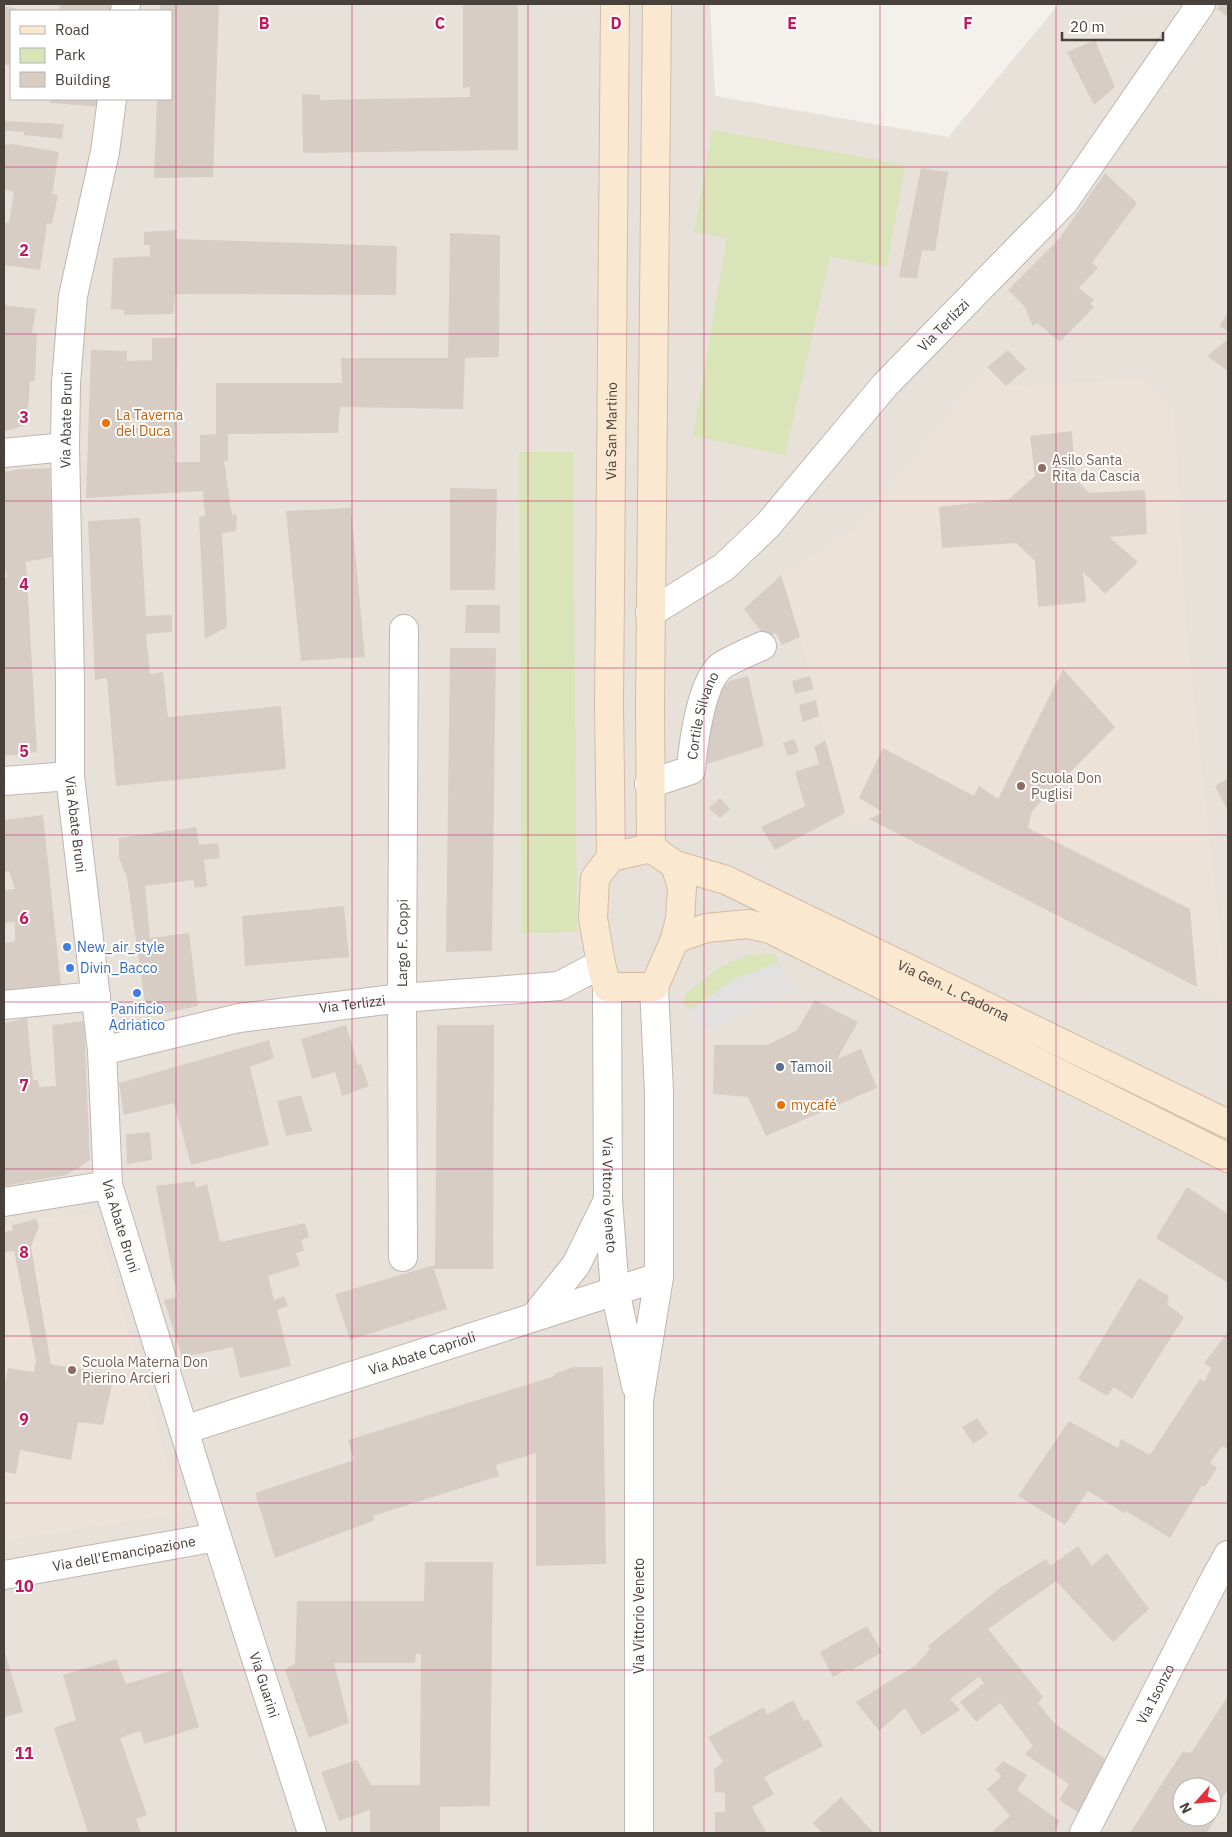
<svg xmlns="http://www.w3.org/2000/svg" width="1232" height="1837" font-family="'IBM Plex Sans',sans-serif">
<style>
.residential{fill:#e8e1da;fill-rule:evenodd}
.education{fill:#ece2d7}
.green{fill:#d9e4b8}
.parking{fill:#e3e1df}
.building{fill:#d8cdc5;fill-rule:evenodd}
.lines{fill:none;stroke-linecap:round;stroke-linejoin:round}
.minor-casing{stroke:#bfb6af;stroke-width:30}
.tertiary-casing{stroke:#bfb6af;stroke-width:30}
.secondary-casing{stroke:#d2bca1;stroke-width:30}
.minor{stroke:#fff;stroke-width:28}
.tertiary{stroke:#fff;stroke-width:28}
.secondary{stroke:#fae8d0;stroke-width:28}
.grid{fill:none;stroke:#c2185b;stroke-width:1;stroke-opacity:0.55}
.food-dot{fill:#e8710a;stroke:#fff;stroke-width:2}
.education-dot{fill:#8d6e63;stroke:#fff;stroke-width:2}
.shop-dot{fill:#3f7fe0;stroke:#fff;stroke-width:2}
.service-dot{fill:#5c6f8a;stroke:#fff;stroke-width:2}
.labels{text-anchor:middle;stroke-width:4;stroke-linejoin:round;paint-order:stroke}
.street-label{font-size:14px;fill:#48403a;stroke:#fff}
.food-label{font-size:14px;fill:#c56008;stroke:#fff;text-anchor:start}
.education-label{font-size:14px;fill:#785e54;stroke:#fff;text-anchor:start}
.shop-label{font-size:14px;fill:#366cbe;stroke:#fff;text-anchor:start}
.service-label{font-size:14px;fill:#4e5e75;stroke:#fff;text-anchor:start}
.grid-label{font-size:16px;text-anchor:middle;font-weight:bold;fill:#c2185b;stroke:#fff;stroke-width:4;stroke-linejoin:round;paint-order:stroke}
</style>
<rect width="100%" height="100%" fill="#f4f0eb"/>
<path class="residential" d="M4 4H710L715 96 948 137 1059 4H1228V1833H4ZM11 11H171V99H11ZM1182 1787H1212V1817H1182Z"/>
<path class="education" d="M987 367 1006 386 1145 379 1174 409 1187 637 1228 1002 869 819 851 828 845 813 831 760 825 740 814 689 781 575 859 527Z
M94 1213 182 1513 4 1541V1227L36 1219Z"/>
<path class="green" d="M712 130 905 165 887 267 830 257 785 455 693 436 727 238 694 232Z
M519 452H573L577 932 522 933Z
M775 954 779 962 733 980 691 1009 683 1004 686 993 721 966 749 955Z"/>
<path class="parking" d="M779 962 794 991 704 1032 691 1009 733 980Z"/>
<path class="building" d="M60 4H113L112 11H59Z
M160 4H219L213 177 154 178 157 99H171V11H160Z
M463 4H518V150L303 153 302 94 320 95V100L470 97V87L463 88Z
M1221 4H1228V17L1217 9Z
M6 6 23 11H11V66L4 64V11Z
M1095 40 1115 87 1094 105 1067 52Z
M50 99H103L102 107 50 103Z
M4 121 64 124 62 139 24 135V132L4 131Z
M13 144 59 152 52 194 58 195 52 224 47 223 40 270 4 265V223L9 222 14 192 4 189V145Z
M921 168 948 172 935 251 922 250 917 279 899 277Z
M1105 173 1137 203 1092 263 1098 268 1079 288 1094 300 1090 304 1094 307 1060 342 1037 323 1033 327 1025 307 1008 290 1059 239Z
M177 230 176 239 397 246 396 295 175 294 173 314 124 315V310L111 309 113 258 150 256V245H144V232Z
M450 233 500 235 499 357 465 358 463 409 340 407 338 433 228 434V461H224L232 515 237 514 236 531 222 533 227 627 205 639 199 517 205 516 203 491 86 498 91 350 127 351V361L152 360V338H177L175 462H200V435L216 434V383H342L341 358H448ZM145 418 146 427 129 429V419Z
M4 305 36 309 32 333H37L35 381H30L27 425 4 431Z
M1228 313V331L1219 326Z
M1228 339V371L1207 356Z
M1008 350 1026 369 1006 386 987 367Z
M1072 431 1075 478 1089 493 1145 490 1147 534 1109 537 1138 562 1105 594 1083 572 1086 602 1038 607 1035 561 1016 543 942 548 939 507 1009 499 1035 476 1030 436Z
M50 468 52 557 26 562 37 752 4 756V578L7 577 4 561V472L19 469Z
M450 488 497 489 495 590H450Z
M351 508 365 657 301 661 286 511Z
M140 518 146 616 172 615V632L146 634 150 674 163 672 168 717 281 706 286 769 116 786 107 678 95 680 88 521Z
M781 575 800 637 782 645 776 633 766 638 744 609Z
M466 605H500V633H465Z
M450 648H496L492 951 446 952Z
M1063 669 1115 727 1032 811 1028 828 1190 909 1197 987 869 819 883 812 859 798 883 748 974 796 979 786 998 799Z
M748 676 764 746 704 765 715 695 729 681Z
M810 676 814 689 795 694 792 681Z
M816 700 819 716 803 722 799 705Z
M794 739 799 752 788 756 783 743Z
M825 740 831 760 845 813 775 850 761 827 805 806 795 772 819 764 814 747Z
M1228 778V811L1215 786Z
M720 798 730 809 720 818 709 808Z
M43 815 61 986 4 994V943L15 941V922L4 923V890L15 889 9 871 4 872V820Z
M196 827 199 845 218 843 220 858 204 860 207 886 195 888 193 880 145 886 150 938 189 933 198 1006 147 1017 127 878 119 858V838Z
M344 906 349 957 245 966 242 916Z
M815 1000 858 1022 837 1059 861 1049 877 1088 766 1136 748 1097 713 1094 714 1045H767L797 1030Z
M27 1018 33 1080H38L39 1087 56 1086 52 1025 84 1021 90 1160 67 1175 4 1186V1023Z
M346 1025 358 1065 361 1064 369 1086 342 1096 335 1072 312 1079 301 1039Z
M437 1025H494L493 1269H434L447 1309 350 1340 335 1294 435 1265Z
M269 1040 274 1058 250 1067 269 1145 191 1165 174 1103 124 1115 119 1083Z
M301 1095 312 1131 286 1136 277 1101Z
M150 1132 152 1160 127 1164 126 1134Z
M195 1181 196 1188 207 1184 220 1242 305 1223 309 1237 301 1240 304 1251 296 1253 300 1266 268 1276 274 1300 284 1296 288 1306 277 1310 291 1366 240 1378 233 1347 182 1357 164 1300 177 1297 156 1186Z
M1187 1187 1228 1214V1283L1156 1238Z
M36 1219 39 1226 31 1247 51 1364 114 1375 103 1425 78 1422 71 1460 20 1450 16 1474 4 1472V1389L8 1368 34 1372 36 1361 14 1251 4 1252V1232L13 1230 12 1225Z
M1139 1278 1169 1296 1167 1304 1184 1317 1132 1399 1114 1387 1107 1396 1078 1379Z
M1228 1332V1449L1222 1446 1210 1463 1217 1468 1205 1487 1202 1485 1170 1538 1126 1511 1124 1513 1088 1491 1065 1525 1018 1496 1069 1421 1118 1448 1121 1439 1150 1455 1200 1379 1204 1382 1211 1368 1204 1363Z
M574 1367H603L606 1564 536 1566V1453L496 1465 499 1476 373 1516 375 1520 275 1558 255 1493 354 1460 348 1440 555 1376 554 1374Z
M977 1418 988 1434 973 1444 962 1427Z
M1078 1546 1092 1566 1107 1553 1149 1609 1113 1642 1056 1581 988 1629 1043 1697 1038 1703 1054 1723 1105 1759 1079 1813 1059 1800 1069 1784 1025 1754 1033 1746 1000 1703 976 1722 960 1702 984 1683 979 1677 950 1699 960 1710 922 1735 905 1708 879 1731 856 1702 916 1665 930 1649 928 1646 1001 1587 1046 1559 1050 1566Z
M425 1562H493L490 1806 440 1807V1833H370V1810L339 1821 321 1772 357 1760 371 1785H420L421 1654H416L415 1663H334L349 1723 309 1738 285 1670 295 1663 297 1601H424Z
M867 1626 882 1652 850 1671 848 1669 833 1677 820 1652Z
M4 1649 23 1712 4 1717Z
M116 1659 126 1684 181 1668 199 1727 145 1744 140 1731 120 1738 147 1815 136 1819 141 1833H88L54 1728 76 1720 63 1675Z
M1228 1696V1789L1212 1815 1216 1818 1207 1833H1130L1183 1751 1191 1753ZM1182 1787H1212V1817H1182Z
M793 1700 804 1721 808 1719 823 1746 764 1777 774 1794 752 1807 765 1830 766 1833H715V1812H725V1793L715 1792 714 1769 723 1762 708 1737 764 1707 767 1715Z
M1003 1761 1027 1775 1017 1790 1060 1821 1054 1833H991L1010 1816 987 1789 1002 1776 995 1770Z
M841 1797 874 1833H822L813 1823Z"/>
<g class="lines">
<defs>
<g id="minor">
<path d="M125 11 126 4"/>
<path id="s1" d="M112 99 105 152 73 296 66 383 65 447 70 681V776L102 1051 108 1185 217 1537 312 1833"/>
<path d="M4 453 65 447"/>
<path id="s2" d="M650 613 724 567 768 525 885 385 1064 202 1201 4"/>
<path d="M4 781 70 776"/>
<path id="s3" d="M649 784 691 770C693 744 701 684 720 667 727 661 753 650 762 646"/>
<path d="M4 1005 96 996"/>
<path id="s4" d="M102 1051 239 1018 402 998 559 986 601 964"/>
<path d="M4 1202 108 1185"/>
<path id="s5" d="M403 1257 402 998 404 629"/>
<path d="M535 1316 576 1265 608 1200"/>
<path id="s6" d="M184 1430 659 1277"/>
<path id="s7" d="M4 1575 217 1537"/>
<path id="s8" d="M1084 1833 1209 1590 1228 1555"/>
</g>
<g id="tertiary">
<path id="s9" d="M607 987 608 1200 615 1291 636 1386"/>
<path d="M639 1833V1400L659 1277V1092L654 987"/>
</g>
<g id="secondary">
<path d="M651 848 650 705 657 4"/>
<path d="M651 848 675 865 682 887 680 919 675 939 654 987H607L601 964 593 918 595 878 611 857Z"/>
<path id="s10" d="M611 857 609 705 615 4"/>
<path id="s11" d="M675 865 726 880 1228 1124"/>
<path d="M675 939 706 928 748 924 770 929 1228 1158"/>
</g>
</defs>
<use href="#minor" class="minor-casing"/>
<use href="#tertiary" class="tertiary-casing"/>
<use href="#secondary" class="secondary-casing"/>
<use href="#minor" class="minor"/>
<use href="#tertiary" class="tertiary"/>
<use href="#secondary" class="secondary"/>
</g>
<path class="grid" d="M176 4V1833M352 4V1833M528 4V1833M704 4V1833M880 4V1833M1056 4V1833M4 167H1228M4 334H1228M4 501H1228M4 668H1228M4 835H1228M4 1002H1228M4 1169H1228M4 1336H1228M4 1503H1228M4 1670H1228"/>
<g class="food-dot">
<circle cx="106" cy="423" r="5"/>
<circle cx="781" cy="1105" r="5"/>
</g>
<g class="education-dot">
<circle cx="1042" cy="468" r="5"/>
<circle cx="1021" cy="786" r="5"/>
<circle cx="72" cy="1370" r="5"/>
</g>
<g class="shop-dot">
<circle cx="67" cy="947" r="5"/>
<circle cx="70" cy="968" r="5"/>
<circle cx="137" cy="993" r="5"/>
</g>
<circle class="service-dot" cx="780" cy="1067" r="5"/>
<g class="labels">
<g class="street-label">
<text dy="5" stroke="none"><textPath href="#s2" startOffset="414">Via Terlizzi</textPath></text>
<text transform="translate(66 420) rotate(-89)" y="5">Via Abate Bruni</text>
<text dy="5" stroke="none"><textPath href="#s10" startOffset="426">Via San Martino</textPath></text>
<text dy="5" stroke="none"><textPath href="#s3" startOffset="100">Cortile Silvano</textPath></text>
<text dy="5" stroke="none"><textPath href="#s1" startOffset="730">Via Abate Bruni</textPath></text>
<text dy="5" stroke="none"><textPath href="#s5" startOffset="314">Largo F. Coppi</textPath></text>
<text dy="5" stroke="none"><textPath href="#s11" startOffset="306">Via Gen. L. Cadorna</textPath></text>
<text dy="5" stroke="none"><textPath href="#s4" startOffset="255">Via Terlizzi</textPath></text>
<text dy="5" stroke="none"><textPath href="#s9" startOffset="208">Via Vittorio Veneto</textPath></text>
<text dy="5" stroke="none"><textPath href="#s1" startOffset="1135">Via Abate Bruni</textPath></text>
<text dy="5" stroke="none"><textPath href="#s6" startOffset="250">Via Abate Caprioli</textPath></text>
<text dy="5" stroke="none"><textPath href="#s7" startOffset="122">Via dell'Emancipazione</textPath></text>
<text transform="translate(639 1616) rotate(-90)" y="5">Via Vittorio Veneto</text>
<text dy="5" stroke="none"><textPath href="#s1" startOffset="1616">Via Guarini</textPath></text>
<text dy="5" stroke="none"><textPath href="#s8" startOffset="156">Via Isonzo</textPath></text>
</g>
<g class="food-label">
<text x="116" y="420">La Taverna<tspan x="116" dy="16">del Duca</tspan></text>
<text x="791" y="1110">mycafé</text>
</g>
<g class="education-label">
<text x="1052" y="465">Asilo Santa<tspan x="1052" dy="16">Rita da Cascia</tspan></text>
<text x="1031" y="783">Scuola Don<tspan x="1031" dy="16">Puglisi</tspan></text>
<text x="82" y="1367">Scuola Materna Don<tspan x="82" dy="16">Pierino Arcieri</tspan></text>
</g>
<g class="shop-label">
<text x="77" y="952">New_air_style</text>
<text x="80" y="973">Divin_Bacco</text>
<text x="137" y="1014" text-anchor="middle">Panificio<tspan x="137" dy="16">Adriatico</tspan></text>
</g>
<g class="service-label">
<text x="790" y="1072">Tamoil</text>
</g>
</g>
<g class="grid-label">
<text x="264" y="29">B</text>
<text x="440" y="29">C</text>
<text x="616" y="29">D</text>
<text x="792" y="29">E</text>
<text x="968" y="29">F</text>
<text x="24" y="256">2</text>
<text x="24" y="423">3</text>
<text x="24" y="590">4</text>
<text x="24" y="757">5</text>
<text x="24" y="924">6</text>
<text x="24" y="1091">7</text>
<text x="24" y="1258">8</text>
<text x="24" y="1425">9</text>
<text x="24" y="1592">10</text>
<text x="24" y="1759">11</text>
</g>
<rect width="1232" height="1837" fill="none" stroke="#48403a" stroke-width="10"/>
<rect x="10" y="10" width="162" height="90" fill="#ffffff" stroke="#b6b3b0"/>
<rect x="20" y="26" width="25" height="8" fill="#fae8d0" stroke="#b6b3b0"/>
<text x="55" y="35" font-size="15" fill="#48403a">Road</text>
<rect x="20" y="48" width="25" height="15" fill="#d9e4b8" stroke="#b6b3b0"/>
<text x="55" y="60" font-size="15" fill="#48403a">Park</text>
<rect x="20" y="72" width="25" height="15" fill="#d8cdc5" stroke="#b6b3b0"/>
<text x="55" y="85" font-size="15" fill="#48403a">Building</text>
<g transform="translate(1197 1802) rotate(243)"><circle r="24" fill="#ffffff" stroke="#b6b3b0"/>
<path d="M0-4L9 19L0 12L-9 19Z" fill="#e63037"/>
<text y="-8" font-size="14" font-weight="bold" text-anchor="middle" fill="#48403a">N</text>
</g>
<path d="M1062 32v8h101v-8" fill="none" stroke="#48403a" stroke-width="2.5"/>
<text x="1070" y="32" font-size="15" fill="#48403a" stroke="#ffffff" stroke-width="4" paint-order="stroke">20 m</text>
</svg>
